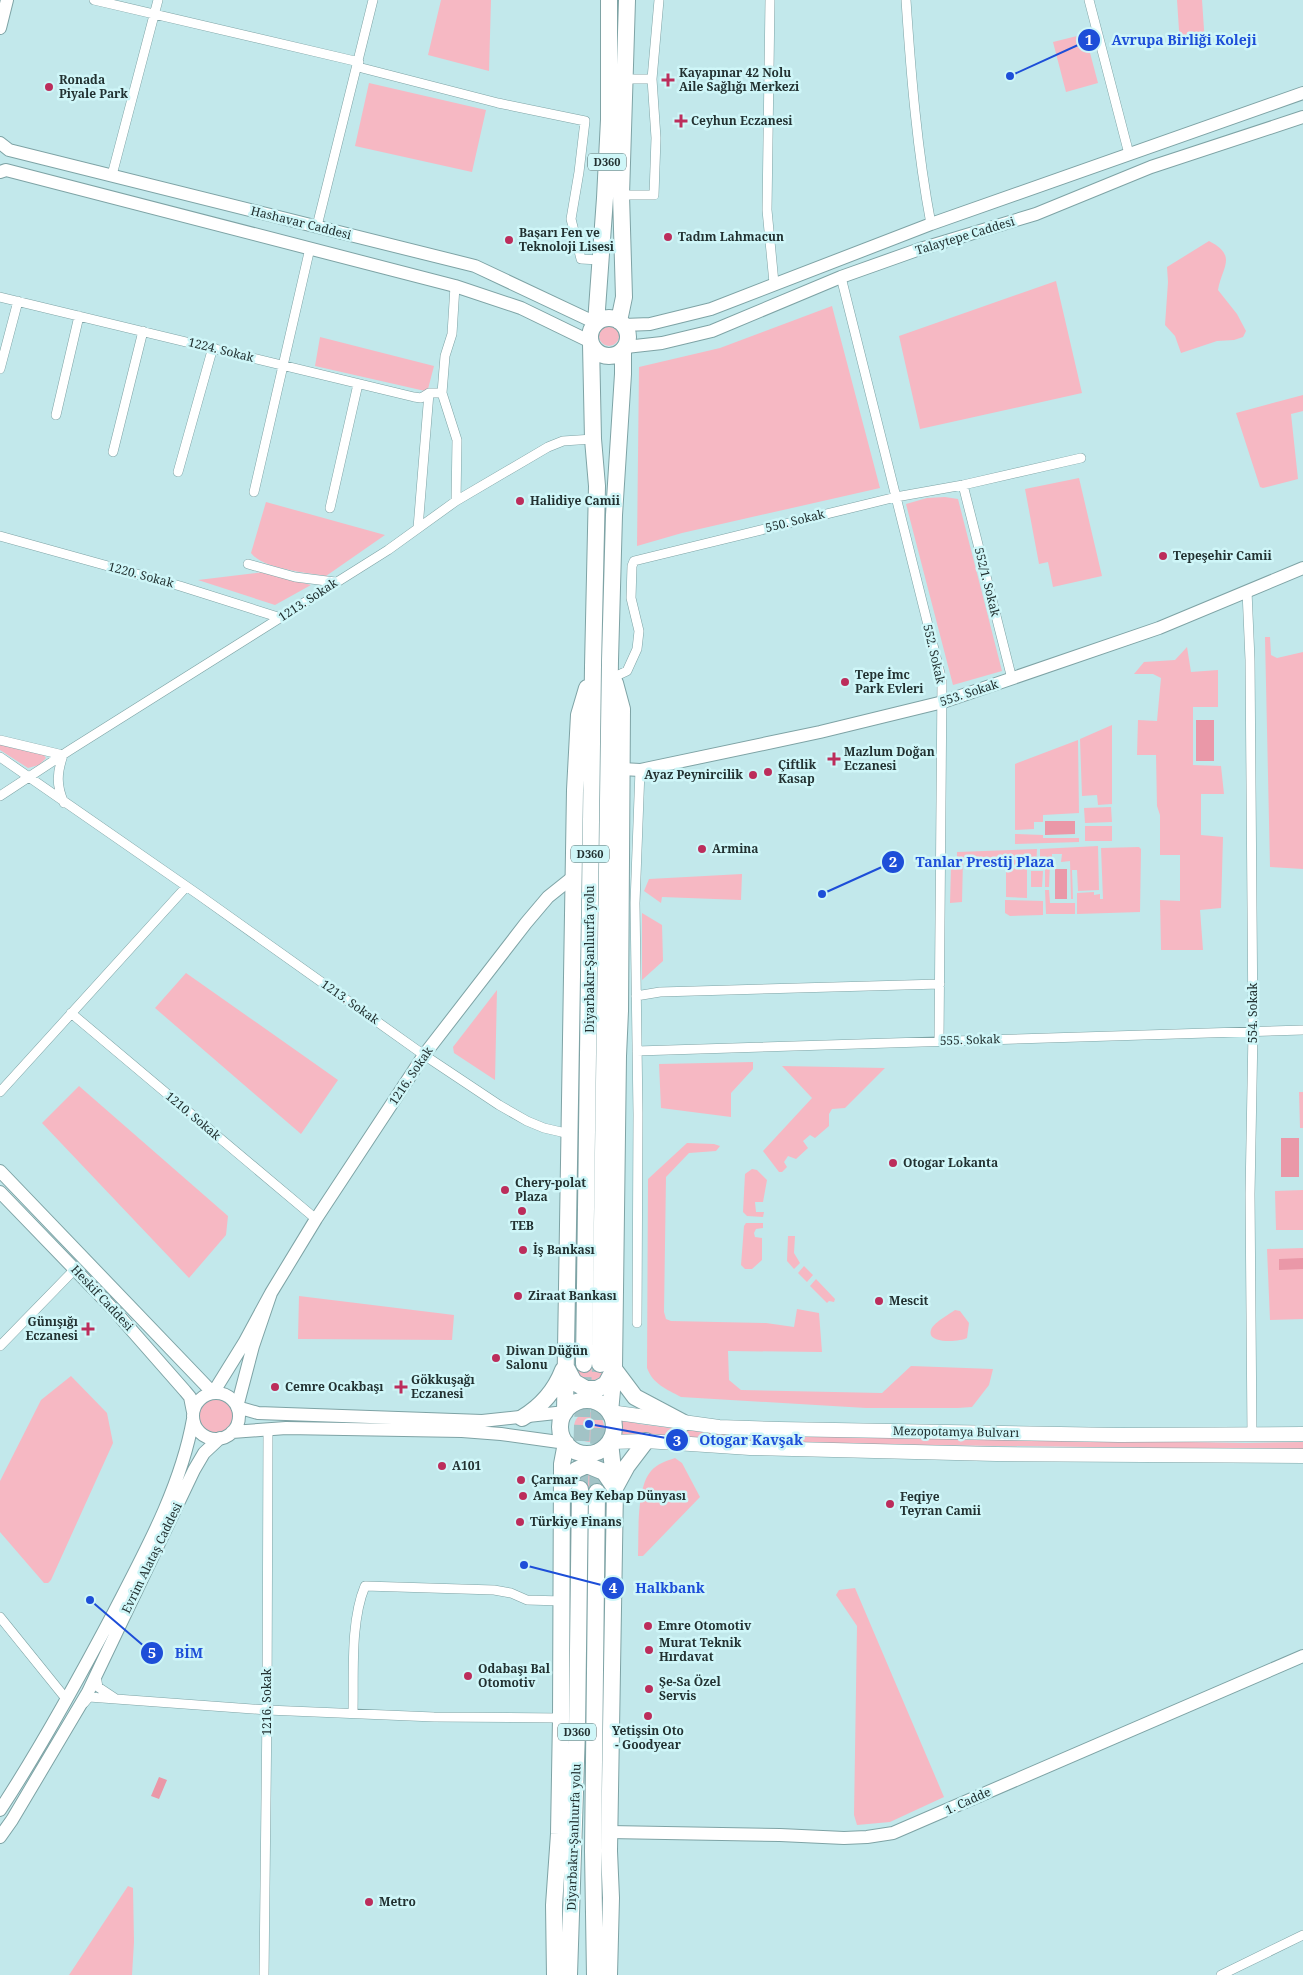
<svg xmlns="http://www.w3.org/2000/svg" width="1303" height="1975" font-family="'Noto Serif',serif">
<style>
.green{fill:#f6b8c3}
.water{fill:#ea98a8}
.lines{fill:none;stroke-linecap:round;stroke-linejoin:round}
.highway-tunnel{stroke:#a2c3c6;stroke-width:16;stroke-dasharray:16 8;stroke-linecap:butt}
.street-casing{stroke:#7ea3a5;stroke-width:10}
.secondary-casing{stroke:#7ea3a5;stroke-width:14}
.primary-casing{stroke:#7ea3a5;stroke-width:15}
.highway-casing{stroke:#7ea3a5;stroke-width:18}
.street{stroke:#fff;stroke-width:9}
.secondary{stroke:#fff;stroke-width:12}
.primary{stroke:#fff;stroke-width:14}
.highway{stroke:#fff;stroke-width:16}
.poi-dot{fill:#bc2d5b;stroke:#cff6f8;stroke-width:2}
.labels{text-anchor:middle;stroke-width:5;stroke-linejoin:round;paint-order:stroke}
.shield{fill:#cff6f8;stroke:#566c6d;stroke-width:1}
.shield-label{font-size:11px;font-weight:bold;fill:#223131}
.poi-label{font-size:12px;font-weight:bold;fill:#223131;stroke:#cff6f8;text-anchor:start}
.street-label{font-size:12px;fill:#223131;stroke:#cff6f8}
.leader{fill:none;stroke:#1d4ed8;stroke-width:2}
.callout-dot{fill:#1d4ed8;stroke:#cff6f8;stroke-width:2}
.mark-label{font-size:15px;text-anchor:middle;font-weight:bold;fill:#fff}
.callout-label{font-size:14px;text-anchor:middle;font-weight:bold;fill:#1d4ed8;stroke:#cff6f8;stroke-width:5;stroke-linejoin:round;paint-order:stroke}
</style>
<rect width="100%" height="100%" fill="#c2e8eb"/>
<path class="green" d="M441 0H491L489 71 428 55Z
M1177 0H1202L1205 44 1180 45Z
M1085 34 1098 83 1066 92 1053 42Z
M369 83 486 110 472 172 355 146Z
M1209 241C1238 256 1222 267 1218 290L1237 314 1246 331 1243 337 1234 340 1217 341 1181 353 1175 336 1165 325 1168 282 1167 267Z
M1056 281 1082 393 920 429 899 336Z
M832 306 880 488 682 533 637 546 639 367 720 348Z
M599 336a10 10 0 1 1 20 0a10 10 0 1 1-20 0Z
M320 337 434 366 428 389 425 391 315 366Z
M1303 395V411L1291 414 1298 479 1263 488 1260 487 1236 413Z
M1079 478 1102 576 1053 587 1048 562 1039 564 1025 489Z
M945 497 958 499 1002 671 953 685 906 504 927 498Z
M266 502 385 535 326 576C308 573 262 569 251 553Z
M264 572 311 585 275 605 198 580Z
M1265 637H1270L1271 655 1277 658 1303 652V869L1270 867Z
M1187 647 1191 672 1218 670V707H1193V765L1221 766 1224 794H1201V835L1223 837 1221 908 1200 910 1203 950H1161L1160 900 1180 901V855H1160V815L1157 806 1156 755H1137L1138 720 1157 721 1161 678 1153 674H1134L1144 662 1175 660Z
M1112 725V804L1098 805 1097 795 1082 796 1080 739Z
M1078 740 1079 813 1043 815V822H1034V829L1015 830V764Z
M0 743 43 754 46 758 39 765 28 768 0 750Z
M1111 807 1112 822 1085 823 1084 808Z
M1085 826H1112V841H1085Z
M1015 834 1043 835V838H1079V842L1015 844Z
M1098 846 1099 890 1078 891 1077 870H1072L1073 899H1071L1070 861 1061 862 1062 854H1052V863H1050L1049 887H1045V868H1040V849Z
M1139 847 1141 849 1140 912 1077 914V893L1094 892V895L1100 894V899H1103L1101 848Z
M1037 849 1036 868H1027V898L1006 897V861L963 860 962 902 950 903 951 868H957V852Z
M1031 871H1043L1042 887H1031Z
M742 874 741 900 662 897 661 903 644 891 649 879Z
M1045 890H1049L1050 903H1075V914H1046Z
M1005 900 1043 901V915L1010 916 1005 913Z
M642 913 662 925 663 961 642 980Z
M186 973 338 1080 301 1134 155 1008Z
M497 990 495 1080 454 1053 453 1047Z
M753 1062V1069L731 1093V1117L661 1108 659 1064Z
M782 1066 885 1068 845 1108 832 1109 829 1114V1126L815 1138 810 1135 803 1141 808 1148 796 1159 788 1156 784 1162 787 1167 782 1172H779L763 1151 812 1098Z
M79 1086 228 1216 226 1235 189 1278 42 1123Z
M1299 1092H1303V1128H1300Z
M687 1143 714 1144 720 1146 716 1151 689 1153 666 1177 664 1312 666 1319 671 1321 766 1323 794 1327 797 1309 819 1313 822 1352 728 1351 729 1380 741 1390 882 1393 911 1366 993 1369 989 1385 972 1407 958 1408H866L681 1397C666 1389 653 1384 647 1368L648 1179Z
M752 1169 757 1170 767 1180 763 1202H755L756 1212H764L763 1217 747 1216 743 1212 745 1174Z
M1303 1190V1230H1276L1275 1191Z
M746 1223H763V1228L756 1229 754 1233 755 1237 762 1238V1260L752 1269H745L741 1265 744 1226Z
M788 1236H795L794 1253 800 1263 794 1269 787 1261Z
M1303 1248V1319L1270 1320 1267 1249Z
M804 1266 813 1275 807 1282 798 1273Z
M816 1279 835 1299 834 1302 829 1301 827 1303 810 1286Z
M299 1296 454 1315 452 1340 298 1339Z
M955 1310 960 1311 969 1323 967 1338C960 1342 926 1344 931 1330 933 1323 948 1315 955 1310Z
M573 1368H605C601 1379 595 1382 583 1381Z
M71 1376 107 1413 113 1443 51 1580 48 1583H44L0 1532V1481L41 1400Z
M196 1415a19 19 0 1 1 38 0a19 19 0 1 1-38 0Z
M574 1427a15 15 0 1 1 30 0a15 15 0 1 1-30 0Z
M620 1417 639 1424 720 1434 1246 1443 1303 1442V1450L788 1443 619 1437Z
M675 1458 682 1463 700 1497 643 1556H638C639 1534 636 1488 651 1471 657 1464 666 1461 675 1458Z
M582 1474H588L600 1478 605 1487H572Z
M855 1588 944 1797 890 1822 857 1825 854 1815 857 1626 836 1595 839 1590Z
M128 1886 133 1888 134 1942 132 1975H69Z"/>
<path class="water" d="M1196 720H1214V761H1196Z
M1075 821V834L1045 835V821Z
M1055 869H1067V899H1055Z
M1281 1138H1299V1177H1281Z
M1303 1258V1269L1279 1270V1259Z
M159 1777 167 1780 159 1799 151 1796Z"/>
<g class="lines">
<path class="highway-tunnel" d="M580 1489 584 1364
M597 1492 600 1364"/>
<defs>
<path id="street" d="M94 0 359 62
M770 0 767 210 774 283
M906 0C911 75 917 150 931 224
M1089 0 1129 154
M358 67 498 103 585 121 579 172 571 219 581 259 600 260
M625 79H652
M112 175 158 0
M621 195H654L656 138 652 79 659 0
M317 226 373 0
M841 277 942 681 939 1041
M455 286 452 334 445 356 442 393 457 440 456 501
M0 297 414 397 421 398 429 393H442
M0 369 18 301
M56 415 79 316
M113 452 143 331
M178 472 213 347
M963 485 1012 679
M254 492 310 248
M330 508 358 384
M418 528 429 393
M0 536 180 586 281 618
M248 564 295 577 335 582
M1247 591 1250 660 1253 1031 1250 1194 1252 1436
M614 677 627 671 637 649 639 631 631 598 632 566 634 561 896 497 963 485 1081 458
M0 740 63 755C57 773 56 785 64 803
M0 757 199 895 424 1055 499 1105 527 1121 544 1128 570 1134
M0 796 70 750 388 550 456 501 548 447 563 441 593 439
M636 996 660 992 940 984
M71 1013 316 1219
M637 1051 1303 1030
M0 1092 186 887
M637 1323 638 1114 635 903 640 770
M0 1346 75 1269
M0 1617 67 1700
M116 1699 267 1710 434 1717 561 1718
M84 1703 89 1697 116 1699 98 1687 96 1676
M353 1713C354 1674 350 1622 365 1586L494 1590 511 1593 527 1600 562 1601
M264 1975 267 1710 268 1430
M1221 1975 1303 1935"/>
<path id="secondary" d="M0 28 7 0
M0 143 9 150 475 266 596 323
M0 172 6 170 455 286 521 308 591 342
M624 325 650 324 711 309 931 224 1303 93
M626 347 662 343 712 331 841 277 917 250 1036 214 1151 167 1303 117
M622 769 640 770 820 732 943 702 1159 628 1303 568
M0 1171 213 1393 244 1343 271 1293 253 1346 237 1407 258 1413 482 1421 565 1412
M0 1192 113 1309 185 1391 190 1397 193 1412
M271 1293 316 1219 424 1055 526 923 548 897 573 877
M193 1416a23 23 0 1 1 46 0a23 23 0 1 1-46 0Z
M232 1432 286 1428 462 1431 501 1434 566 1443
M0 1810C42 1746 78 1680 114 1612 145 1552 181 1487 193 1419
M609 1832 780 1835 844 1838 867 1837 893 1833 1303 1656
M0 1837 12 1820 88 1692 194 1470 204 1453 220 1438"/>
<path id="primary" d="M610 1412 719 1427 779 1429 1119 1435 1303 1434
M610 1442 646 1441 750 1448 996 1454 1303 1456"/>
<path id="highway" d="M590 337a19 19 0 1 1 38 0a19 19 0 1 1-38 0Z
M619 321 624 297 621 195 627 0
M596 323 605 198 609 120V0
M584 1364 593 666 597 486 593 439 591 344
M600 1364 610 660 614 515 623 374V351
M566 1367 574 1382 586 1389H597L606 1384 614 1369 635 1397 684 1423
M560 1427a27 27 0 1 1 54 0a27 27 0 1 1-54 0Z
M565 1412 575 790 579 715 587 688
M610 1412 614 1369 618 1056 620 1011 622 709 615 683
M522 1418C542 1406 555 1391 563 1370
M562 1487 576 1470 587 1465 604 1472 615 1488
M615 1488 627 1466 646 1441
M555 1975 554 1905 559 1834 561 1718 562 1464 566 1443
M569 1975 577 1731 580 1489
M595 1975 593 1851 597 1492
M609 1975 611 1898 609 1851 615 1488 610 1442"/>
</defs>
<use href="#street" class="street-casing"/>
<use href="#secondary" class="secondary-casing"/>
<use href="#primary" class="primary-casing"/>
<use href="#highway" class="highway-casing"/>
<use href="#street" class="street"/>
<use href="#secondary" class="secondary"/>
<use href="#primary" class="primary"/>
<use href="#highway" class="highway"/>
</g>
<g class="poi-dot">
<path d="M665.5 72.5h5v5h5v5h-5v5h-5v-5h-5v-5h5z"/>
<circle cx="49" cy="87" r="5"/>
<path d="M678.5 113.5h5v5h5v5h-5v5h-5v-5h-5v-5h5z"/>
<circle cx="668" cy="237" r="5"/>
<circle cx="509" cy="240" r="5"/>
<circle cx="520" cy="501" r="5"/>
<circle cx="1163" cy="556" r="5"/>
<circle cx="845" cy="682" r="5"/>
<path d="M831.5 751.5h5v5h5v5h-5v5h-5v-5h-5v-5h5z"/>
<circle cx="768" cy="772" r="5"/>
<circle cx="753" cy="775" r="5"/>
<circle cx="702" cy="849" r="5"/>
<circle cx="893" cy="1163" r="5"/>
<circle cx="505" cy="1190" r="5"/>
<circle cx="522" cy="1211" r="5"/>
<circle cx="523" cy="1250" r="5"/>
<circle cx="518" cy="1296" r="5"/>
<circle cx="879" cy="1301" r="5"/>
<path d="M85.5 1321.5h5v5h5v5h-5v5h-5v-5h-5v-5h5z"/>
<circle cx="496" cy="1358" r="5"/>
<circle cx="275" cy="1387" r="5"/>
<path d="M398.5 1379.5h5v5h5v5h-5v5h-5v-5h-5v-5h5z"/>
<circle cx="442" cy="1466" r="5"/>
<circle cx="521" cy="1480" r="5"/>
<circle cx="523" cy="1496" r="5"/>
<circle cx="890" cy="1504" r="5"/>
<circle cx="520" cy="1522" r="5"/>
<circle cx="648" cy="1626" r="5"/>
<circle cx="649" cy="1650" r="5"/>
<circle cx="468" cy="1676" r="5"/>
<circle cx="649" cy="1689" r="5"/>
<circle cx="648" cy="1716" r="5"/>
<circle cx="369" cy="1902" r="5"/>
</g>
<g class="labels">
<g class="shield">
<rect x="588" y="153.5" width="38" height="17" rx="4"/>
<rect x="571" y="845.5" width="38" height="17" rx="4"/>
<rect x="558" y="1723.5" width="38" height="17" rx="4"/>
</g>
<g class="shield-label">
<text x="607" y="166">D360</text>
<text x="590" y="858">D360</text>
<text x="577" y="1736">D360</text>
</g>
<g class="poi-label">
<text x="679" y="77">Kayapınar 42 Nolu<tspan x="679" dy="14">Aile Sağlığı Merkezi</tspan></text>
<text x="59" y="84">Ronada<tspan x="59" dy="14">Piyale Park</tspan></text>
<text x="691" y="125">Ceyhun Eczanesi</text>
<text x="519" y="237">Başarı Fen ve<tspan x="519" dy="14">Teknoloji Lisesi</tspan></text>
<text x="678" y="241">Tadım Lahmacun</text>
<text x="530" y="505">Halidiye Camii</text>
<text x="1173" y="560">Tepeşehir Camii</text>
<text x="855" y="679">Tepe İmc<tspan x="855" dy="14">Park Evleri</tspan></text>
<text x="844" y="756">Mazlum Doğan<tspan x="844" dy="14">Eczanesi</tspan></text>
<text x="778" y="769">Çiftlik<tspan x="778" dy="14">Kasap</tspan></text>
<text x="743" y="779" text-anchor="end">Ayaz Peynircilik</text>
<text x="712" y="853">Armina</text>
<text x="903" y="1167">Otogar Lokanta</text>
<text x="515" y="1187">Chery-polat<tspan x="515" dy="14">Plaza</tspan></text>
<text x="522" y="1230" text-anchor="middle">TEB</text>
<text x="533" y="1254">İş Bankası</text>
<text x="528" y="1300">Ziraat Bankası</text>
<text x="889" y="1305">Mescit</text>
<text x="78" y="1326" text-anchor="end">Günışığı<tspan x="78" dy="14">Eczanesi</tspan></text>
<text x="506" y="1355">Diwan Düğün<tspan x="506" dy="14">Salonu</tspan></text>
<text x="411" y="1384">Gökkuşağı<tspan x="411" dy="14">Eczanesi</tspan></text>
<text x="285" y="1391">Cemre Ocakbaşı</text>
<text x="452" y="1470">A101</text>
<text x="531" y="1484">Çarmar</text>
<text x="533" y="1500">Amca Bey Kebap Dünyası</text>
<text x="900" y="1501">Feqiye<tspan x="900" dy="14">Teyran Camii</tspan></text>
<text x="530" y="1526">Türkiye Finans</text>
<text x="658" y="1630">Emre Otomotiv</text>
<text x="659" y="1647">Murat Teknik<tspan x="659" dy="14">Hırdavat</tspan></text>
<text x="478" y="1673">Odabaşı Bal<tspan x="478" dy="14">Otomotiv</tspan></text>
<text x="659" y="1686">Şe-Sa Özel<tspan x="659" dy="14">Servis</tspan></text>
<text x="648" y="1735" text-anchor="middle">Yetişsin Oto<tspan x="648" dy="14">- Goodyear</tspan></text>
<text x="379" y="1906">Metro</text>
</g>
<g class="street-label">
<text transform="translate(301 223) rotate(14)" y="4">Hashavar Caddesi</text>
<text transform="translate(965 236) rotate(-17)" y="4">Talaytepe Caddesi</text>
<text transform="translate(221 350) rotate(14)" y="4">1224. Sokak</text>
<text transform="translate(795 521) rotate(-14)" y="4">550. Sokak</text>
<text transform="translate(141 575) rotate(15)" y="4">1220. Sokak</text>
<text transform="translate(987 582) rotate(76)" y="4">552/1. Sokak</text>
<text transform="translate(308 600) rotate(-33)" y="4">1213. Sokak</text>
<text transform="translate(934 654) rotate(77)" y="4">552. Sokak</text>
<text transform="translate(969 693) rotate(-18)" y="4">553. Sokak</text>
<text transform="translate(590 959) rotate(-90)" y="4">Diyarbakır-Şanlıurfa yolu</text>
<text transform="translate(350 1002) rotate(35)" y="4">1213. Sokak</text>
<text transform="translate(1253 1013) rotate(-90)" y="4">554. Sokak</text>
<text transform="translate(970 1040) rotate(-2)" y="4">555. Sokak</text>
<text transform="translate(411 1076) rotate(-56)" y="4">1216. Sokak</text>
<text transform="translate(193 1116) rotate(40)" y="4">1210. Sokak</text>
<text transform="translate(102 1298) rotate(47)" y="4">Heskif Caddesi</text>
<text transform="translate(956 1432) rotate(1)" y="4">Mezopotamya Bulvarı</text>
<text transform="translate(152 1558) rotate(-64)" y="4">Evrim Alataş Caddesi</text>
<text transform="translate(267 1702) rotate(-90)" y="4">1216. Sokak</text>
<text transform="translate(968 1801) rotate(-24)" y="4">1. Cadde</text>
<text transform="translate(574 1837) rotate(-88)" y="4">Diyarbakır-Şanlıurfa yolu</text>
</g>
</g>
<path class="leader" d="M1010 76L1089 40M822 894L893 862M589 1424L677 1440M524 1565L613 1588M90 1600L152 1653"/>
<g class="callout-dot">
<circle cx="1010" cy="76" r="5"/>
<circle cx="822" cy="894" r="5"/>
<circle cx="589" cy="1424" r="5"/>
<circle cx="524" cy="1565" r="5"/>
<circle cx="90" cy="1600" r="5"/>
<circle cx="1089" cy="40" r="12"/>
<circle cx="893" cy="862" r="12"/>
<circle cx="677" cy="1440" r="12"/>
<circle cx="613" cy="1588" r="12"/>
<circle cx="152" cy="1653" r="12"/>
</g>
<g class="mark-label">
<text x="1089" y="45">1</text>
<text x="893" y="867">2</text>
<text x="677" y="1446">3</text>
<text x="613" y="1593">4</text>
<text x="152" y="1658">5</text>
</g>
<g class="callout-label">
<text x="1184" y="45">Avrupa Birliği Koleji</text>
<text x="985" y="867">Tanlar Prestij Plaza</text>
<text x="751" y="1445">Otogar Kavşak</text>
<text x="670" y="1593">Halkbank</text>
<text x="189" y="1658">BİM</text>
</g>
</svg>
